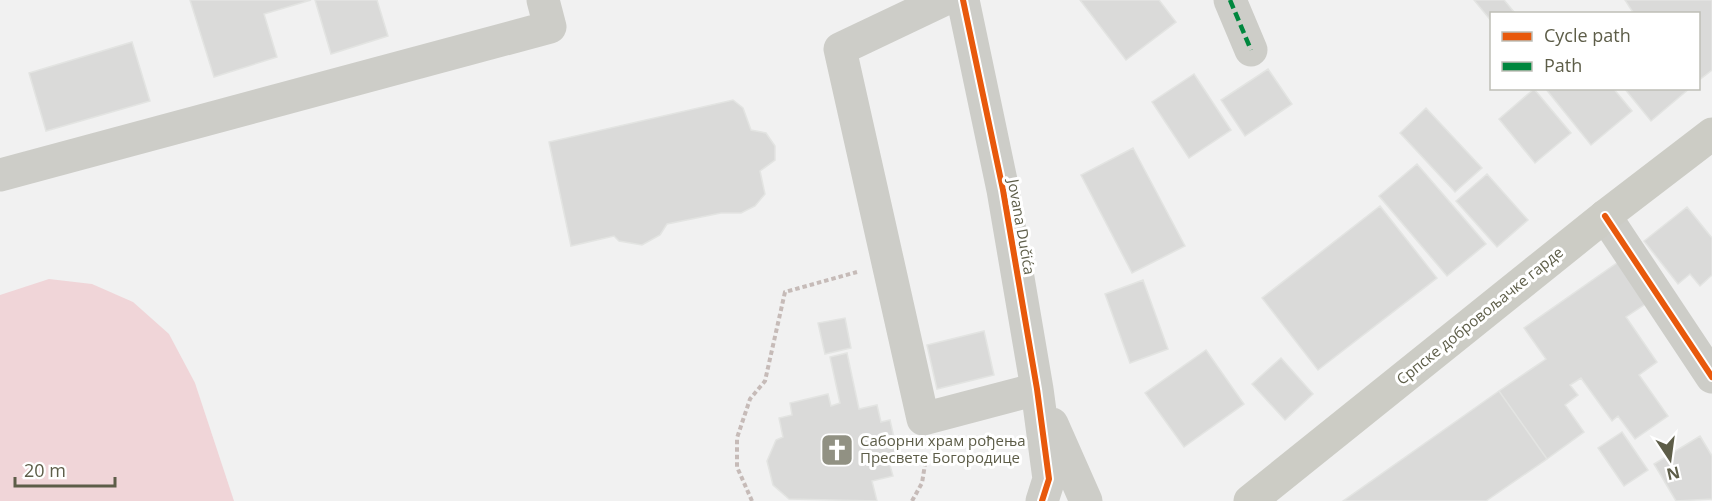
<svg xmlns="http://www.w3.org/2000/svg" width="1712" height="501" font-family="'Open Sans',sans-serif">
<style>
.green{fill:#f0d5d8}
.building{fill:#dadad9;stroke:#e3e4e2;stroke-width:1.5}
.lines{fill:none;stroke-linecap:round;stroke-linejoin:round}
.path{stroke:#c6bbb8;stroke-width:4;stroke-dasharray:4.5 3;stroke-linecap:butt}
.minor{stroke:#cdcdc8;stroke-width:33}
.major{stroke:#ccccc5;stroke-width:33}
.quiet{stroke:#00873e;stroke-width:4.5;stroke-dasharray:9 4.5;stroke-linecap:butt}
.cycleway-casing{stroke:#fff;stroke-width:10}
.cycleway{stroke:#e8590c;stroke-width:6}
.labels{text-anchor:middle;stroke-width:6;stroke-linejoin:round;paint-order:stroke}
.street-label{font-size:15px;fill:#5d5d48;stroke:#fff}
.poi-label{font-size:15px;fill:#5d5d48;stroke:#fff;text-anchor:start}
</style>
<rect width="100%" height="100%" fill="#f1f1f1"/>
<path class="green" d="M49 279 92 284 133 302 169 334 195 383 234 501H0V295Z"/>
<path class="building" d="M190 0H311L264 14 277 57 214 77Z
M315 0H377L388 36 331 54Z
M1080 0H1159L1176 22 1126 60Z
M1474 0H1504L1515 13 1492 14V22Z
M1625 0H1712V70L1698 81V14H1634Z
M132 42 150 101 46 131 29 73Z
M1268 69 1292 104 1245 136 1221 100Z
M1194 74 1231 130 1189 158 1152 102Z
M1545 88H1613L1632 111 1591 145Z
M1624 88H1690L1651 121Z
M1534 89 1571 133 1535 163 1499 119Z
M733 100 743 108 751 130 766 133 775 146V160L760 171 765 194 755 206 741 213H721L667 224 660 235 642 245 619 241 614 236 571 246 549 142Z
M1426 108 1482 168 1455 192 1400 133Z
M1133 148 1185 246 1132 273 1081 175Z
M1417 164 1486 244 1447 276 1379 196Z
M1487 174 1528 220 1497 247 1456 201Z
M1380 206 1437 278 1318 370 1262 298Z
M1687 207 1712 238V275L1700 286 1690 274 1678 284 1644 241Z
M1624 258 1653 299 1626 317 1657 362 1639 375 1668 416 1635 439 1618 416 1612 421 1581 378 1570 385 1578 395 1565 405 1584 432 1547 459 1499 391 1546 359 1524 328Z
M1143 280 1168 349 1130 363 1105 294Z
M845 318 851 348 825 354 818 323Z
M984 331 994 375 937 389 927 345Z
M1206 350 1244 404 1184 447 1145 393Z
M847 353 859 409 877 405 881 422 890 420 899 460 889 462 893 476 872 481 877 501 789 499 773 485 767 461 776 440 783 437 779 418 792 415 790 403 828 394 831 406 840 403 830 357Z
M1281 358 1313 394 1285 420 1252 384Z
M1499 391 1547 459 1486 501H1343Z
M1622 432 1648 470 1624 486 1598 448Z
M1700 436 1712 456V499L1676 501 1654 464Z"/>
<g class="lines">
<path class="path" d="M752 501 737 467V438L750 399 765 381 785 292 857 272
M912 501 922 483 927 452"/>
<path class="minor" d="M943 0 840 49 923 419 1037 389
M963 0 1003 190 1037 389 1049 479 1042 501
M1230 0 1251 50
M0 175 550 27 543 0
M1605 216 1712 377
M1052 424 1086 501"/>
<path class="major" d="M1250 501 1605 216 1712 134"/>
<path class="quiet" d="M1230 0 1251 50"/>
<defs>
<path id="cycleway" d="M963 0 1003 190 1037 389 1049 479 1042 501
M1605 216 1712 377"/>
</defs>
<use href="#cycleway" class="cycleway-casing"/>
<use href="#cycleway" class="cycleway"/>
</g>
<defs>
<symbol id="church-square" viewBox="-11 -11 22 22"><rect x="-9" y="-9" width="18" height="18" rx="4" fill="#919183" stroke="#fff"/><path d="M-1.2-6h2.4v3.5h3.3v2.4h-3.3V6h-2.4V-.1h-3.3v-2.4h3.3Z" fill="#fff"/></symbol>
</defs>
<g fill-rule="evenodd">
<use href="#church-square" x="818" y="431" width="38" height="38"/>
</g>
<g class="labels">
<g class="street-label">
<text transform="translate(1021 227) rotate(80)" y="5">Jovana Dučića</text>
<text transform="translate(1480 316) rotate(-39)" y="5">Српске добровољачке гарде</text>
</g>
<g class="poi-label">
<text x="860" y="446">Саборни храм рођења<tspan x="860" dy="17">Пресвете Богородице</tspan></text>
</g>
</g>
<rect x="1490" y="12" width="210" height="78" fill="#ffffff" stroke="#bebeb6" stroke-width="1.5"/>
<rect x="1502" y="32" width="30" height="9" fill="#e8590c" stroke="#bebeb6" stroke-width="1.5"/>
<text x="1544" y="42" font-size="18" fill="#5d5d48">Cycle path</text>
<rect x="1502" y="62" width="30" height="9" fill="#00873e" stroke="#bebeb6" stroke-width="1.5"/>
<text x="1544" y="72" font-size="18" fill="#5d5d48">Path</text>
<g transform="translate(1670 459) rotate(167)" stroke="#ffffff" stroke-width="4.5" paint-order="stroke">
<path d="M0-4.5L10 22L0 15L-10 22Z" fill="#5d5d48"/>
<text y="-9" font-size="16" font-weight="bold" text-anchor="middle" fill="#5d5d48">N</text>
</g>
<path d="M15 477v9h100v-9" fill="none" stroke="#5d5d48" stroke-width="3"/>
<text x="24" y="477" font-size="18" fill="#5d5d48" stroke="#ffffff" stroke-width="4.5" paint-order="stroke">20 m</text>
</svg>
